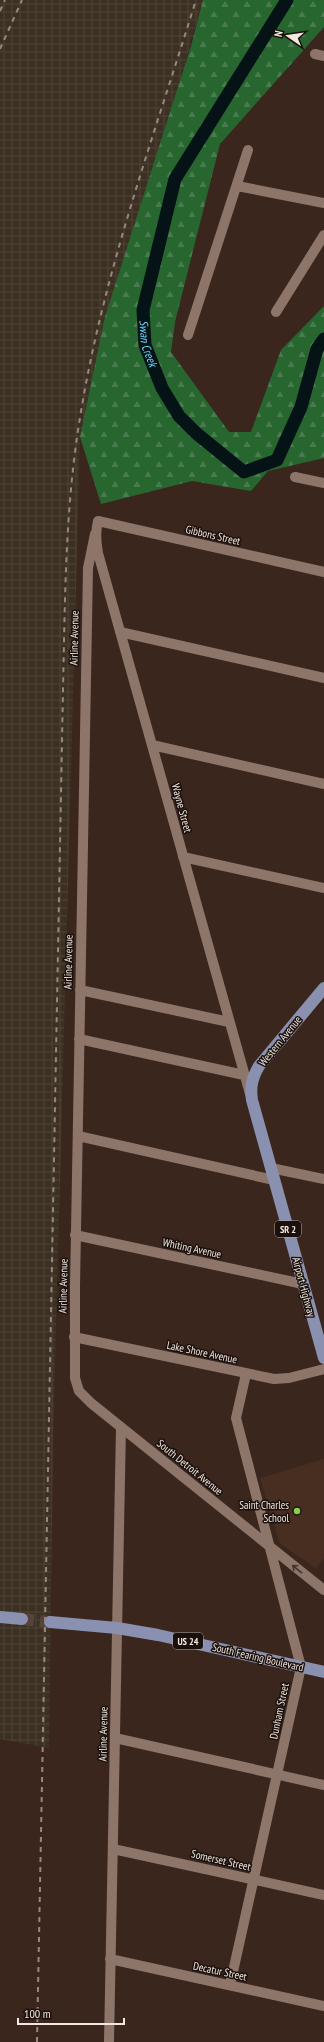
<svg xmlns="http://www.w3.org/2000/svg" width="324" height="2042" font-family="'PT Sans Narrow',sans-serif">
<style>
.industrial{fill:url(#industrial-grid)}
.built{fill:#482d21}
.forest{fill:url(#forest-firs)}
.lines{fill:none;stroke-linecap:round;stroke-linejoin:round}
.river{stroke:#051216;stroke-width:13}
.major-tunnel{stroke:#56433a;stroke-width:12;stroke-dasharray:12 6;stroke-linecap:butt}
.minor{stroke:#8d756a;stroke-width:10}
.major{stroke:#8a91b0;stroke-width:12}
.rail{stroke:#998881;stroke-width:2;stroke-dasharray:5 5;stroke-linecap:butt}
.oneway{stroke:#42342e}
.poi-dot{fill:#83d04f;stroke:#1a110d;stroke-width:1.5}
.labels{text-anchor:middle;stroke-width:3;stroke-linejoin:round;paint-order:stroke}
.shield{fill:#1a110d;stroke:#b3a6a1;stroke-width:1}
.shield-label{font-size:10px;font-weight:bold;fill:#f4e6e0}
.street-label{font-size:11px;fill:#f4e6e0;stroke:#1a110d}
.poi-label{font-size:11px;fill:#f4e6e0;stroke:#1a110d;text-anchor:end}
.water-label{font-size:12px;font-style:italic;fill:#6cd6f9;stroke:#1a110d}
</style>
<defs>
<pattern id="industrial-grid" width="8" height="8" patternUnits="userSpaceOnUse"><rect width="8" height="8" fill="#3c3022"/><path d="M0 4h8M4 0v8" fill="none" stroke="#4f4437"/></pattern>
<pattern id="forest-firs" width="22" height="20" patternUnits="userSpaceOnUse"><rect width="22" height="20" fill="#286630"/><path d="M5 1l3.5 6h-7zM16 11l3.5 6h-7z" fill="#487c4e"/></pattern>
</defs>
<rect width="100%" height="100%" fill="#3a261d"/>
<path class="industrial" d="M0 0H203L80 437 53 1438 49 1748 0 1739Z"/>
<path class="built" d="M324 1459V1558L316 1568 280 1544 260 1478Z"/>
<path class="forest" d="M203 0H324V27L220 144 175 322 171 352 229 432H251L281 350 324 306V458L268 471 251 491 192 481 101 504 80 437 105 317 191 46Z"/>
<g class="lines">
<path class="river" id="s1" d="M287 0 175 179 143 310 145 345 162 388 179 416 196 433 244 472 277 460 301 407 317 349 324 339"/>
<path class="major-tunnel" d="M22 1619 50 1622"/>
<path class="minor" d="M315 54 324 56
M237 186 324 203
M276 312 324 235
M188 335 248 150
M295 477 324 483
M95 534 88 568 75 1286V1378L79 1391 91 1403 324 1590
M120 632 324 678
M152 745 324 784
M183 857 324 888
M80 990 229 1022
M79 1039 244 1075
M250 1094 98 553C96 542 95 532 98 521L324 572
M78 1136 274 1180
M271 1168 324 1179
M75 1235 303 1284
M74 1337 274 1379 289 1378 324 1369
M115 1738 324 1785
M113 1849 324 1895
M110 1959 324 2006
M230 1985 301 1667 236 1418 246 1374
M109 2042 121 1427"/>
<path class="major" d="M324 988 259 1066C252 1078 250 1087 252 1100L324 1358
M0 1617 22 1619
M50 1622 117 1628 158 1635 324 1672"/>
<path class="rail" d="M0 11 5 0
M0 49 22 0
M37 2042 63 690C65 602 65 512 79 424 101 280 153 139 196 0"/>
</g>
<defs><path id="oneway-shaft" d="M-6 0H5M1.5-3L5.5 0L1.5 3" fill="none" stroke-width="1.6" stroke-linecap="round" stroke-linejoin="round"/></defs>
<use class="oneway" href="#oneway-shaft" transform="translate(297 1569) rotate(-141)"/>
<circle class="poi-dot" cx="297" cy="1511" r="4"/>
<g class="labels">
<g class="shield">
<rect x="275" y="1221" width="26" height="16" rx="3"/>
<rect x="173" y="1633" width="30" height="16" rx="3"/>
</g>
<g class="shield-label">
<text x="288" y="1233">SR 2</text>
<text x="188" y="1645">US 24</text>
</g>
<g class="street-label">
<text transform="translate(213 535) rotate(13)" y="4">Gibbons Street</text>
<text transform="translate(74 638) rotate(-89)" y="4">Airline Avenue</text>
<text transform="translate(182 808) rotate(75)" y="4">Wayne Street</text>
<text transform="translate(68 962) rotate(-89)" y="4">Airline Avenue</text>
<text transform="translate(280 1041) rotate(-51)" y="4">Western Avenue</text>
<text transform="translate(192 1248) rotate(12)" y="4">Whiting Avenue</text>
<text transform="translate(63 1286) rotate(-89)" y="4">Airline Avenue</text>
<text transform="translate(304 1287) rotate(75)" y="4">Airport Highway</text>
<text transform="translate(202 1352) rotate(12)" y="4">Lake Shore Avenue</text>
<text transform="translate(190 1467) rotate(39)" y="4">South Detroit Avenue</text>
<text transform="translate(258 1657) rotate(13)" y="4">South Fearing Boulevard</text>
<text transform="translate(279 1711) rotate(-78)" y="4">Dunham Street</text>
<text transform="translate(103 1734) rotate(-89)" y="4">Airline Avenue</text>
<text transform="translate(221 1860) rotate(13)" y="4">Somerset Street</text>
<text transform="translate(220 1971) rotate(12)" y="4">Decatur Street</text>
</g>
<g class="poi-label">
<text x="289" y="1509">Saint Charles<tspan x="289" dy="13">School</tspan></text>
</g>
<g class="water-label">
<text dy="4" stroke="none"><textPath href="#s1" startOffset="380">Swan Creek</textPath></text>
</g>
</g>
<g transform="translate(288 36) rotate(283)" stroke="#1a110d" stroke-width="3" paint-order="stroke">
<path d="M0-3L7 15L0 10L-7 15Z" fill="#f4e6e0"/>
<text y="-6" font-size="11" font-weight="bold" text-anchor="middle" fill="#f4e6e0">N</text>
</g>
<path d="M18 2018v6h106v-6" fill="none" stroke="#f4e6e0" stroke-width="2"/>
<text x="24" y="2018" font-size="12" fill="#f4e6e0" stroke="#1a110d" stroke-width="3" paint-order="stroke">100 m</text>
</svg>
